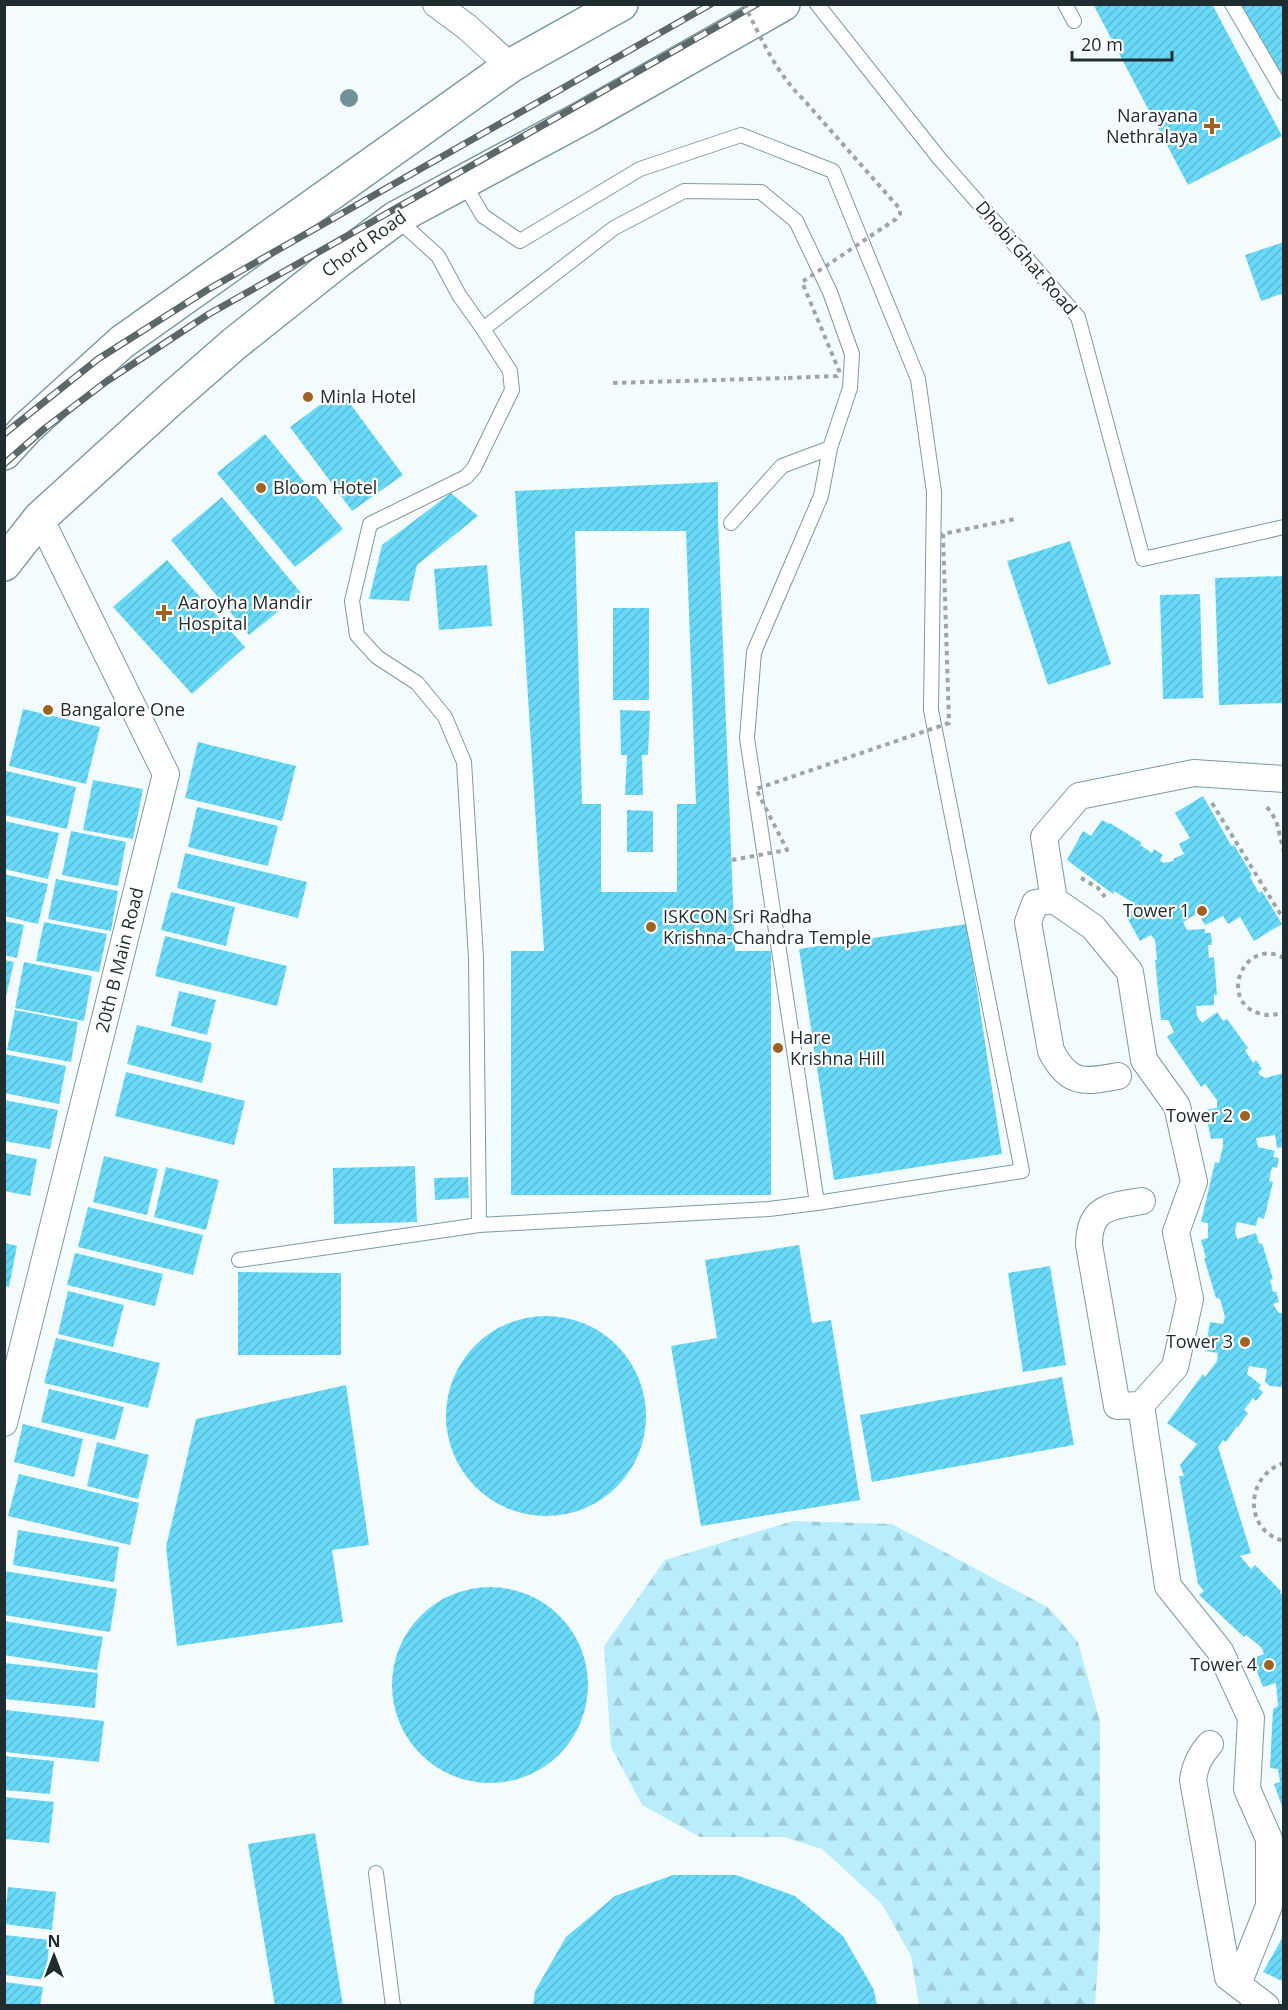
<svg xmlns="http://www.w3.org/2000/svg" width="1288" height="2010" font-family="'Open Sans',sans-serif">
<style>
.forest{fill:url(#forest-firs)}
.building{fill:url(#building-hatch);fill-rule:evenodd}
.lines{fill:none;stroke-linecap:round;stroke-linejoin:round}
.lane-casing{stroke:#7b9aa4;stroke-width:16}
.street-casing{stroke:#7b9aa4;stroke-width:28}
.primary-casing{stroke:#7b9aa4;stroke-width:36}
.path{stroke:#9ca6a8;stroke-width:4;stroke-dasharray:4.5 4.5;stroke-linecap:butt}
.lane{stroke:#fff;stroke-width:14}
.street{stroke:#fff;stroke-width:26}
.primary{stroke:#fff;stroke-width:33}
.rail-casing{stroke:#5c676a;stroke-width:7}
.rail{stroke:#fff;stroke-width:4.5;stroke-dasharray:14;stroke-linecap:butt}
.path-bridge{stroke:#9ca6a8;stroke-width:4;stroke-dasharray:4.5 4.5;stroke-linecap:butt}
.tree{fill:#6f9199}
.poi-dot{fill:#9e6323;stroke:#fff;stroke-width:2}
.labels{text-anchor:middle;stroke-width:4.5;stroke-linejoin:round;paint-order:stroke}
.poi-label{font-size:18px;fill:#202d30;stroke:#fff;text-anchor:start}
.street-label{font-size:18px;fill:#202d30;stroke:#fff}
</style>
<defs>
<pattern id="forest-firs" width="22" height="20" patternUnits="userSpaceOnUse" patternTransform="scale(1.5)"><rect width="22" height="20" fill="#b9edfc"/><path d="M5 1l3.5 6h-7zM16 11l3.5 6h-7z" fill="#9fccd8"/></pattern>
<pattern id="building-hatch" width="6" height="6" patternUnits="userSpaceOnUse" patternTransform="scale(1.5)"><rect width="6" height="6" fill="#68daf8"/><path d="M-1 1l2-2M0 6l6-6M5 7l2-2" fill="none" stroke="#5abbd5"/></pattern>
</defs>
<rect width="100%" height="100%" fill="#f4fbfd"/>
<path class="forest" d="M793 1521 892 1524 1049 1608 1078 1642 1100 1722V1930L1095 2005H919L911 1956 882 1904 822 1849 784 1837H700L642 1805 611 1747 604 1646 665 1560Z"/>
<path class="building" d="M1093 4H1212L1282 136 1188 185Z
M1241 4H1284V81Z
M1284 242V293L1261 301 1245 255Z
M340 390 403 475 352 511 290 427Z
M265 434 343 529 295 567 217 473Z
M718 482V519L735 951H771V1195H511V951H544L515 491ZM575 531H686L696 804H677V892H601V804H582Z
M451 493 478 516 417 565 409 601 369 599 382 545Z
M222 497 301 593 249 635 171 540Z
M1070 541 1111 664 1048 685 1007 561Z
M167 560 245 647 192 694 113 607Z
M487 565 492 626 439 630 434 569Z
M1284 576V703L1219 705 1215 578Z
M1200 594 1203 698 1163 699 1160 595Z
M613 608H649V700H613Z
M23 709 100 727 86 784 9 766Z
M620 710 650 711 648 755H642L643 795H625L627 755H621Z
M198 742 296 766 282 821 185 798Z
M6 771 76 787 67 829 4 815Z
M93 780 143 789 133 839 83 830Z
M1203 796 1232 847 1234 845 1252 875 1250 877 1259 893 1262 891 1282 924 1254 941 1240 917 1228 924 1223 916 1205 925 1198 913 1183 922 1187 930 1205 929V933H1211L1212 945H1208L1209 958 1214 957 1217 995H1214V1005L1196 1006 1197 1016 1202 1023 1217 1012 1223 1021 1227 1019 1248 1048 1245 1050 1253 1063 1256 1060 1262 1069 1258 1072 1260 1075 1265 1078 1284 1073V1147L1277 1148 1275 1135 1256 1138 1258 1147 1275 1151 1273 1157 1279 1158 1277 1168 1272 1167 1269 1181 1273 1182 1264 1219 1258 1217 1256 1226 1237 1222 1235 1231 1237 1239 1256 1233 1259 1244 1262 1243 1273 1279 1270 1280 1273 1292 1276 1291 1279 1302 1273 1304 1279 1313H1284V1387L1270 1386 1265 1382 1267 1369 1249 1366 1247 1374 1261 1385 1258 1388 1263 1392 1256 1401 1253 1398 1244 1410 1248 1413 1238 1427 1237 1426 1226 1442 1223 1440 1218 1447 1251 1553 1240 1556 1251 1569 1255 1565 1281 1591 1280 1593 1284 1596 1283 1809 1274 1784 1280 1782 1278 1769 1270 1768 1273 1709 1278 1706 1276 1683 1263 1687 1252 1659 1264 1654 1261 1647 1246 1635 1244 1637 1199 1595 1204 1591 1198 1584 1179 1476H1184L1180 1465 1197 1444 1167 1423 1203 1374 1205 1377 1217 1361 1218 1353 1205 1351 1208 1334 1210 1322 1223 1324 1225 1317 1220 1299 1216 1298 1204 1258H1206L1201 1240 1208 1238V1223L1201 1222 1215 1162 1219 1163 1223 1146V1138L1211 1139 1205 1110 1217 1108V1100L1205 1084 1201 1087 1167 1037 1174 1032 1168 1020H1161L1155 960H1157L1155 940 1151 935 1140 941 1125 914 1136 908 1132 902 1114 891 1113 894 1067 860 1083 831 1091 836 1102 820 1109 824 1110 823 1142 843 1140 845 1152 853 1154 849 1163 855 1160 860 1163 863 1174 861 1173 859 1184 854 1179 844 1190 838 1175 813Z
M197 807 278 826 268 866 188 847Z
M627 810 653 811V852H627Z
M4 821 59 833 48 879 4 869Z
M71 831 126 842 118 886 62 875Z
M185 853 307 882 298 918 177 888Z
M4 874 48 884 38 924 4 916Z
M56 879 118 891 111 931 48 919Z
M171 892 235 907 226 946 161 930Z
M4 921 24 925 17 958 4 955Z
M44 922 107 934 99 972 36 961Z
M967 924 1002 1154 834 1180 799 949Z
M165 936 287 966 277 1006 155 976Z
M4 960 14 962 5 1001H4Z
M24 962 92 976 84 1021 15 1008Z
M179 991 216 1000 207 1035 171 1026Z
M15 1010 78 1022 71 1062 7 1050Z
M137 1025 212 1043 202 1083 127 1064Z
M4 1054 66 1066 59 1104 4 1093Z
M126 1072 245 1101 234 1145 115 1116Z
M4 1100 58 1110 50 1149 4 1141Z
M4 1153 37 1159 30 1196 4 1191Z
M104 1156 158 1169 147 1215 93 1202Z
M415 1166 417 1222 334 1224 333 1168Z
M166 1167 219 1180 206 1230 154 1217Z
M468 1177 469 1198 435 1200 434 1178Z
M88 1207 203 1235 193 1275 78 1247Z
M5 1243 17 1246 9 1287 5 1286Z
M799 1245 812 1323 831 1320 860 1500 701 1526 671 1346 717 1338 705 1260Z
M75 1253 163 1274 155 1306 67 1285Z
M1050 1266 1066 1365 1023 1372 1008 1273Z
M238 1272 341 1273V1355H238Z
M68 1291 124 1305 113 1347 58 1334Z
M446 1416a100 100 0 1 1 200 0a100 100 0 1 1-200 0Z
M56 1338 160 1363 148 1408 44 1383Z
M1062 1377 1074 1445 872 1482 860 1415Z
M346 1385 369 1545 332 1550 343 1622 177 1646 166 1547 196 1419Z
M49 1389 124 1407 115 1440 41 1422Z
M23 1424 83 1439 74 1477 14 1462Z
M97 1442 149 1455 138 1499 87 1486Z
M19 1474 139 1503 130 1545 8 1516Z
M18 1530 119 1547 114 1582 13 1565Z
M4 1571 117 1589 110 1632 4 1615Z
M392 1685a98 98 0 1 1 196 0a98 98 0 1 1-196 0Z
M4 1621 103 1637 97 1670 4 1655Z
M4 1663 98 1673 95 1708 4 1699Z
M5 1710 104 1721 99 1762 5 1752Z
M4 1756 54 1761 50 1794 4 1790Z
M5 1797 54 1802 49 1843 5 1839Z
M315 1833 343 2006H275L248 1844Z
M673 1875H736L795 1896 843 1936 874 1990 877 2006H533L535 1991 566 1937 615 1896Z
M8 1887 56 1892 52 1930 4 1924Z
M4 1935 50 1940 45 1980 4 1975Z
M1284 1935V1982L1263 1972Z
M4 1982 43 1987 40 2006H4Z"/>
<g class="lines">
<defs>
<path id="lane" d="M817 4 939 158 1078 317 1143 559 1284 527
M1065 4 1074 21
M1232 4 1284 93
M396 218 438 256 459 295 483 329 614 228 684 191 761 192 796 221 830 292 852 354 850 388 830 448 821 496 754 652 747 738 817 1203 1022 1171 931 710 934 492 918 379 833 171 741 135 640 169 520 241 483 216 463 182
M483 329 510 371 512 390 474 468 466 477 370 524 352 601 357 635 377 657 417 683 445 717 464 762 476 958 479 1225 769 1209 817 1203
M731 523 782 466 830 448
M239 1260 479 1225
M376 1873 393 2006"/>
<path id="street" d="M436 4 467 27 510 66
M1054 900 1035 903 1028 922 1051 1051C1069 1086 1085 1082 1118 1076
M1141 1405 1117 1406 1089 1245C1089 1207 1110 1206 1142 1201
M4 1423 166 774 40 518
M1210 1744C1200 1755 1195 1765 1193 1780L1228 1977 1266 2006
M1238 1984 1269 1906V1839L1247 1789 1251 1718 1220 1651 1168 1586 1141 1405 1175 1367 1190 1299 1176 1232 1194 1182 1177 1106 1144 1060 1130 972 1093 927 1054 900 1044 837 1079 796 1194 773 1284 779"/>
<path id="primary" d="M4 453 27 428 122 342 510 66 621 4
M4 564 40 518 171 399 234 344 338 261 396 218 586 116 783 4"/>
</defs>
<use href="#lane" class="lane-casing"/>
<use href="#street" class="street-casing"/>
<use href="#primary" class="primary-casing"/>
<path class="path" d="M613 383 786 378
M1212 803 1284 920
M1267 807 1276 820 1284 852
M1081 878 1098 888 1105 897
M1284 958C1243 936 1217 1003 1261 1014 1269 1016 1276 1015 1284 1012
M1284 1463C1245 1475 1243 1531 1284 1541"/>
<use href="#lane" class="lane"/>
<use href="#street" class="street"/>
<use href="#primary" class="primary"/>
<defs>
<path id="rail" d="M4 434 98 359 207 290 711 4
M4 464 44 429 107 381 209 314 757 4"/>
</defs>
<use href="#rail" class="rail-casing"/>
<use href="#rail" class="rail"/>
<path class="path-bridge" d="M744 4C761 38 776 73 803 99L900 209V214L896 219 802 282 840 373 837 376 786 378
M732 860 787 850 756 789 949 723 943 534 1015 519"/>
</g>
<circle class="tree" cx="349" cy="98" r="9"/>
<g class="poi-dot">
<path d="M1209 117h6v6h6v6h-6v6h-6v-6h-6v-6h6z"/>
<circle cx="308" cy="397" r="6"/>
<circle cx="261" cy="488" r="6"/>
<path d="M161 604h6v6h6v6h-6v6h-6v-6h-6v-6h6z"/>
<circle cx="48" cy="710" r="6"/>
<circle cx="1202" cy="911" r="6"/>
<circle cx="651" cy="927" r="6"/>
<circle cx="778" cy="1048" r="6"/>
<circle cx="1245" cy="1116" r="6"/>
<circle cx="1245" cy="1342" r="6"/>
<circle cx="1269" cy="1665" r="6"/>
</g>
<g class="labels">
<g class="poi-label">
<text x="1198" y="122" text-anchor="end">Narayana<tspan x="1198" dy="21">Nethralaya</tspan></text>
<text x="320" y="403">Minla Hotel</text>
<text x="273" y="494">Bloom Hotel</text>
<text x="178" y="609">Aaroyha Mandir<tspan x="178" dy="21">Hospital</tspan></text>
<text x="60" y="716">Bangalore One</text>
<text x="1190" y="917" text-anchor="end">Tower 1</text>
<text x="663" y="923">ISKCON Sri Radha<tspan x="663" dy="21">Krishna-Chandra Temple</tspan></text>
<text x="790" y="1044">Hare<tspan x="790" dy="21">Krishna Hill</tspan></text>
<text x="1233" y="1122" text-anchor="end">Tower 2</text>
<text x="1233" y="1348" text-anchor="end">Tower 3</text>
<text x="1257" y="1671" text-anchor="end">Tower 4</text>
</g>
<g class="street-label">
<text transform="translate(364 244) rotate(-36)" y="6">Chord Road</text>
<text transform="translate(1026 258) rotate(49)" y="6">Dhobi Ghat Road</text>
<text transform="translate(120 960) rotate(-76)" y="6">20th B Main Road</text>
</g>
</g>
<rect width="1288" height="2010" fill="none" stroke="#202d30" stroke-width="12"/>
<g transform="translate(54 1956)" stroke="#ffffff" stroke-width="4.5" paint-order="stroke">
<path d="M0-4.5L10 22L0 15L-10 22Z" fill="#202d30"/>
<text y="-9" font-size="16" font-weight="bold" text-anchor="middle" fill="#202d30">N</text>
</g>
<path d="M1072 51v9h100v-9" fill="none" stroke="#202d30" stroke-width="3"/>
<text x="1081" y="51" font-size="18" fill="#202d30" stroke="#ffffff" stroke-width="4.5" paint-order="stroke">20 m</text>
</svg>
